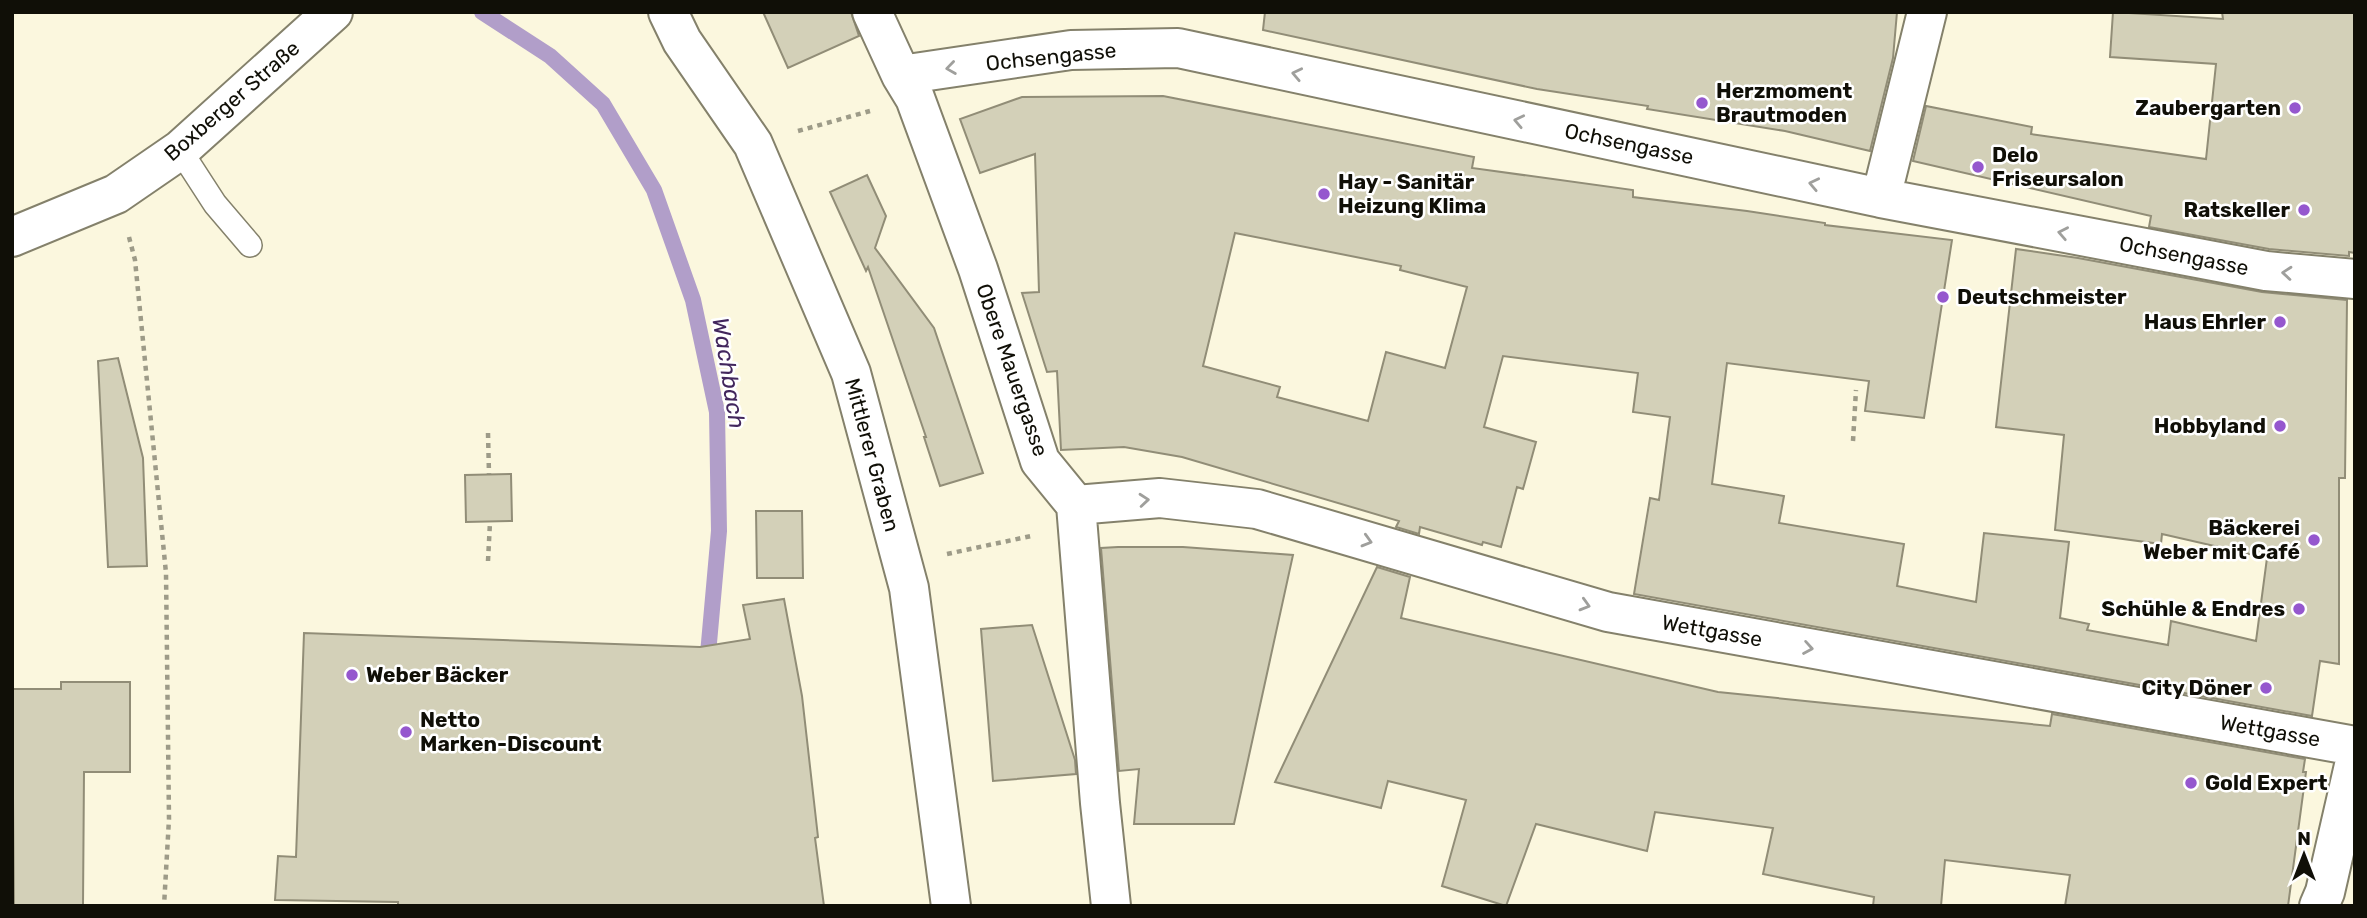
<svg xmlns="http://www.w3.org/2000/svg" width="2367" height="918" font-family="Rubik,sans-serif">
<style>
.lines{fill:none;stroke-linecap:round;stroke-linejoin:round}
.stream{stroke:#b19ec9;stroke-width:16}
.building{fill:#d3d0b8;stroke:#918d77;stroke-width:2;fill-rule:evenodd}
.lane-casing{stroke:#84816b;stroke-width:26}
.street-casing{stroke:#84816b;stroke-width:42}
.secondary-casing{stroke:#84816b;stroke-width:42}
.path{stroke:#9d9b88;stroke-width:4.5;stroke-dasharray:5 5;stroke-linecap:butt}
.lane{stroke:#fff;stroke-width:23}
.street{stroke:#fff;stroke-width:38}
.secondary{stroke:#fff;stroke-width:38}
.oneway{stroke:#9f9f9c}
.poi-dot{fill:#9557ce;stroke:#fff;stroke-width:2.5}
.labels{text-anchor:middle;stroke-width:5;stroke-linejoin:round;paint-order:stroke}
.street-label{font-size:21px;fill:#100f07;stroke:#fff}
.poi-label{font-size:21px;font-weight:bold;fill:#100f07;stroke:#fff;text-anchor:start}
.water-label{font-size:23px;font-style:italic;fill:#42265c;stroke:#fff}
</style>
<rect width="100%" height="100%" fill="#fbf7de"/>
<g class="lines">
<path class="stream" d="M482 12 550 56 603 104 654 190 693 300 717 412 719 531 707 665"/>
</g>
<path class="building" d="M763 12H851L859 36 788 68Z
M1265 12H1897L1893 58 1870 151 1785 131 1647 109 1648 106 1537 89 1263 30Z
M2113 12 2223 19 2222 12H2355V253L2349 252V256L2269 249 2149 227 2151 216 1913 161 1926 106 2032 127 2031 134 2206 159 2216 64 2110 57Z
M1163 96 1474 157 1472 168 1633 190V197L1747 211 1825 223V225L1952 240 1924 418 1865 411 1869 381 1727 363 1712 484 1784 496 1779 523 1904 544 1897 586 1976 602 1984 533 2069 542 2060 618 2089 624 2087 630 2168 645 2171 621 2256 641 2267 558 2162 534 2161 544 2055 530 2064 435 1996 427 2016 249 2078 258 2262 292 2347 300 2345 478H2339V664L2320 661 2312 716 1634 594 1650 498 1659 500 1670 417 1633 412 1638 373 1503 356 1484 427 1536 442 1523 489 1517 487 1501 547 1483 542 1482 545 1420 527 1419 534 1396 527 1399 521 1182 457 1124 447 1061 450 1057 371 1047 372 1022 293 1039 292 1035 154 980 173 960 119 1022 97ZM1235 233 1401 266 1400 270 1467 287 1445 368 1386 352 1368 421 1277 397 1280 387 1203 366Z
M867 175 886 216 875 248 934 328 983 473 940 486 924 437H926L868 267 866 271 830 192Z
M118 358 143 458 147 566 108 567 98 361Z
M511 474 512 521 466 522 465 475Z
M756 511H802L803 578H757Z
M1118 547H1183L1293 555 1234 824H1134L1139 769 1119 771 1101 548Z
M1377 567 1410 577 1401 618 1718 692 2050 726 2052 714 2305 759 2303 772H2306L2288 906H2065L2070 875 1945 860 1941 906H1873L1874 897 1763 874 1773 828 1655 812 1647 851 1536 824 1506 906 1442 886 1466 800 1388 781 1381 808 1275 782Z
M784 599 802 696 818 837 815 838 824 906H398V902L275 900 278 856 296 857 304 633 700 647 750 639 743 605Z
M1032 625 1075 760 1076 774 993 781 981 629Z
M61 682H130V772H84L83 906H14L12 689H61Z"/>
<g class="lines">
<defs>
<path id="lane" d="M180 150 215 204 250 245"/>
<path id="street" d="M872 12 901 75 915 98 978 269 1040 461 1076 505 1100 803 1111 906
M901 75 1071 50 1178 48 1881 198 2266 271 2355 279
M1881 198 1927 12
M12 237 116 194 180 150 333 12
M1076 505 1160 498 1257 509 1608 612 2355 746
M2319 906 2325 892 2355 761"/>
<path id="secondary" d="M668 12 682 41 753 144 851 373 909 588 951 906"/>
</defs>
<use href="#lane" class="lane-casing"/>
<use href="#street" class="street-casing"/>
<use href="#secondary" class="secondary-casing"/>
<path class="path" d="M798 131 870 111
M129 237 135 260 166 573 169 819 164 906
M488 433 489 474
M1853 441 1856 390
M947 554 1031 536
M488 561 490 522"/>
<use href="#lane" class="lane"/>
<use href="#street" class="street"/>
<use href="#secondary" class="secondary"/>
</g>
<defs><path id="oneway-chevron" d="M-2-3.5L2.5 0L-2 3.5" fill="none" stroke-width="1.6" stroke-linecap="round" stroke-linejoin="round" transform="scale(1.75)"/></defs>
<g class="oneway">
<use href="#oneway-chevron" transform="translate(951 68) rotate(172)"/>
<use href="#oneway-chevron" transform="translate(1297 74) rotate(-168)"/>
<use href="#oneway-chevron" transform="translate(1519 121) rotate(-168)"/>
<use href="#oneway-chevron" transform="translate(1814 184) rotate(-168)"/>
<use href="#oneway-chevron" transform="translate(2063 233) rotate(-169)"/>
<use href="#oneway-chevron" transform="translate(2287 273) rotate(-175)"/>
<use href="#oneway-chevron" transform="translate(1144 500) rotate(-5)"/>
<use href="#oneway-chevron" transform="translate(1367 541) rotate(16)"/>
<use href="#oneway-chevron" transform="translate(1585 605) rotate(16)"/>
<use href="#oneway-chevron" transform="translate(1808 648) rotate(10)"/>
</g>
<g class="poi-dot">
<circle cx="1702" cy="103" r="7"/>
<circle cx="2295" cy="108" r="7"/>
<circle cx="1978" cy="167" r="7"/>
<circle cx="1324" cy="194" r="7"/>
<circle cx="2304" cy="210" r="7"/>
<circle cx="1943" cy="297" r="7"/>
<circle cx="2280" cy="322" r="7"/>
<circle cx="2280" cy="426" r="7"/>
<circle cx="2314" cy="540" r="7"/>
<circle cx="2299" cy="609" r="7"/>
<circle cx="352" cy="675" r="7"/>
<circle cx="2266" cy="688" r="7"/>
<circle cx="406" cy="732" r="7"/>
<circle cx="2191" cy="783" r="7"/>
</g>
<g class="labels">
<g class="street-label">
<text transform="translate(1051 57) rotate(-6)" y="7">Ochsengasse</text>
<text transform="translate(232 101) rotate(-41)" y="7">Boxberger Straße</text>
<text transform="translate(1629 144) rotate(12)" y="7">Ochsengasse</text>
<text transform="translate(2184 256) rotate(11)" y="7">Ochsengasse</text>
<text transform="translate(1012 370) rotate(71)" y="7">Obere Mauergasse</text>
<text transform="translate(872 455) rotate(75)" y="7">Mittlerer Graben</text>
<text transform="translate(1712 631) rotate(10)" y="7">Wettgasse</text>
<text transform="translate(2270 731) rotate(10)" y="7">Wettgasse</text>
</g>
<g class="poi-label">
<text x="1716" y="98">Herzmoment<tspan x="1716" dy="24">Brautmoden</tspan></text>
<text x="2281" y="115" text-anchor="end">Zaubergarten</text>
<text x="1992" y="162">Delo<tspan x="1992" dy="24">Friseursalon</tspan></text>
<text x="1338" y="189">Hay - Sanitär<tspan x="1338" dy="24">Heizung Klima</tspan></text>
<text x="2290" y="217" text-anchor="end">Ratskeller</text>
<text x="1957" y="304">Deutschmeister</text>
<text x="2266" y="329" text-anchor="end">Haus Ehrler</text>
<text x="2266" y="433" text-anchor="end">Hobbyland</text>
<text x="2300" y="535" text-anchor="end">Bäckerei<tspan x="2300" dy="24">Weber mit Café</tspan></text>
<text x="2285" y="616" text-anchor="end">Schühle &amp; Endres</text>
<text x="366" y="682">Weber Bäcker</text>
<text x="2252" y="695" text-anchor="end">City Döner</text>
<text x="420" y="727">Netto<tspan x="420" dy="24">Marken-Discount</tspan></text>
<text x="2205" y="790">Gold Expert</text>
</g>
<g class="water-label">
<text transform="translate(729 373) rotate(81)" y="8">Wachbach</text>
</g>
</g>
<rect width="2367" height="918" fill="none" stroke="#100f07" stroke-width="28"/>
<g transform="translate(2304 855)" stroke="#ffffff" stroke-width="5" paint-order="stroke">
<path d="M0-5L12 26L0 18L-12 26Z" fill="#100f07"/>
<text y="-10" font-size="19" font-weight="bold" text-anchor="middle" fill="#100f07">N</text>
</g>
</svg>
